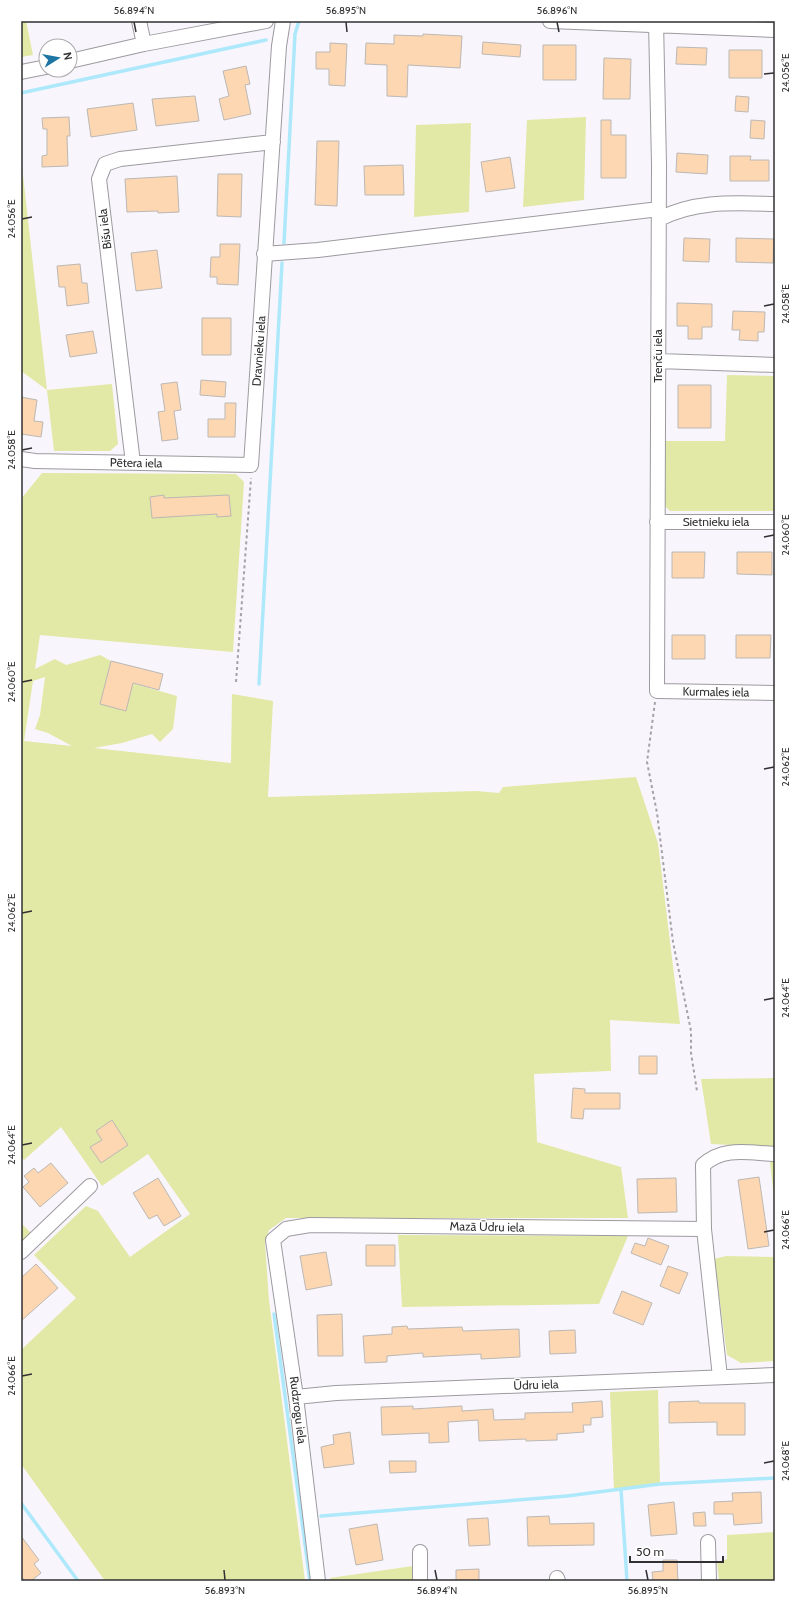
<svg xmlns="http://www.w3.org/2000/svg" width="796" height="1602" font-family="Cabin,sans-serif">
<style>
.green{fill:#e2e8a5;fill-rule:evenodd}
.lines{fill:none;stroke-linecap:round;stroke-linejoin:round}
.stream{stroke:#aee8fb;stroke-width:3.5}
.building{fill:#fdd6b2;stroke:#bcb8b4}
.minor-casing{stroke:#9c9a9f;stroke-width:16}
.path{stroke:#a4a2a6;stroke-width:2;stroke-dasharray:3 3;stroke-linecap:butt}
.minor{stroke:#fff;stroke-width:14}
.ticks{fill:none;stroke:#313032;stroke-width:1.5}
.labels{text-anchor:middle;stroke-width:3;stroke-linejoin:round;paint-order:stroke}
.street-label{font-size:12px;fill:#313032;stroke:#fff}
.neatline{fill:none;stroke:#313032;stroke-width:1.5}
.ticks-label{font-size:10px;text-anchor:middle;fill:#313032}
</style>
<rect width="100%" height="100%" fill="#f8f6fc"/>
<path class="green" d="M21 21H26L33 55 21 57Z
M586 117 584 200 523 207 527 120Z
M471 123 469 212 414 217 416 125Z
M21 157 47 390 112 384 118 444 110 451H54L47 390 21 371Z
M727 375 775 376V511H670L664 505V441H725Z
M42 473 236 474 244 482 233 652 40 635 35 669 55 659 66 665 100 655 111 661 107 676 177 696 173 729 160 742 152 734 122 743 94 748 231 763 232 694 273 701 268 797 476 791 499 793 503 787 636 777 658 843 680 1024 610 1020 611 1071 534 1074 537 1142 621 1167 628 1218H286L269 1230 265 1243 269 1300 305 1581H105L21 1464V1350L76 1298 34 1255 86 1206 98 1211 130 1257 190 1214 148 1154 102 1186 61 1127 24 1160 21 1156V499ZM45 677 40 715 35 729 48 733 72 746 24 741 33 681Z
M775 1078V1147L711 1144 701 1079Z
M770 1162H775V1207Z
M21 1223 31 1233 21 1242Z
M398 1235 628 1236 599 1304 402 1307Z
M726 1256 775 1257V1361L741 1363 727 1355 714 1259Z
M658 1390 660 1484 614 1490 610 1392Z
M775 1532V1581H719L717 1563 727 1559V1535Z
M413 1566 414 1581H331L330 1578Z"/>
<g class="lines">
<path class="stream" d="M21 93 266 40
M284 243 295 34 299 21
M259 684 282 263
M274 1314 310 1581
M621 1489 627 1581
M21 1503 78 1581
M321 1516 567 1496 660 1484 775 1478"/>
</g>
<path class="building" d="M423 34 462 36 460 68 408 65 407 97 387 96V65L365 64 366 43 394 44V35L423 36Z
M483 42 521 45 520 57 482 54Z
M330 43 347 44 345 86 329 85V69H316V52H330Z
M543 45H576V80H543Z
M677 47 707 48 706 65 676 64Z
M729 50H762V78H729Z
M604 58 631 59 630 99H603Z
M246 66 250 84 245 85 251 114 224 120 219 99 229 96 223 71Z
M195 96 199 121 156 126 152 99Z
M736 96 749 97 748 112 735 111Z
M133 103 137 130 91 137 87 109Z
M69 117 70 136H67L68 166 42 167V156L47 155V129H43L42 118Z
M601 120H611V135H626V178H601Z
M751 120 765 121 764 139 750 138Z
M317 141H339L337 206 315 205Z
M677 153 708 155 707 174 676 172Z
M730 156H751L750 160H769V181H730Z
M510 157 515 188 486 192 481 162Z
M403 165 404 195H365L364 166Z
M218 174H242L241 217 217 216Z
M177 176 179 212 158 213V211L127 212 125 179Z
M684 238 710 239 709 262 683 261Z
M736 238 774 239 773 263 736 262Z
M220 244H240L238 285 217 284V277H210L211 257H220Z
M157 250 162 288 136 291 131 253Z
M80 264 82 283H87L89 303 67 306 65 287H59L57 266Z
M677 303 712 304V327H702V339H688V326H677Z
M733 311 765 312 764 332H758V341L739 340 740 330H732Z
M202 318H231V355H202Z
M93 331 97 353 70 357 66 335Z
M201 380 226 382 225 397 200 395Z
M177 382 181 410 174 411 178 439 162 441 158 412 165 411 161 384Z
M678 385H711V428H678Z
M21 397 37 400 34 421 43 422 41 437 21 434Z
M225 403H236L235 437H208V419H225Z
M164 495V498L229 495 231 516 217 517V514L152 518 150 497Z
M672 552H705L704 578H672Z
M737 552H772V575L737 574Z
M672 635H705V659H672Z
M736 635H771L770 658H736Z
M111 661 163 674 159 690 133 683 126 711 100 704Z
M639 1056H657V1074H639Z
M573 1088 585 1089V1093H620V1109H584L583 1119 571 1118Z
M112 1120 128 1145 101 1163 90 1147 102 1140 96 1131Z
M51 1163 68 1183 40 1207 23 1187 29 1182 24 1176 34 1168 38 1173Z
M759 1177 769 1246 748 1249 738 1180Z
M158 1178 181 1216 164 1226 157 1215 149 1219 133 1193Z
M676 1178 677 1212 638 1213 637 1179Z
M648 1238 669 1246 661 1265 631 1253 635 1243 645 1246Z
M366 1245H395V1266H366Z
M326 1252 332 1285 306 1290 300 1256Z
M36 1264 58 1288 21 1321V1278Z
M668 1266 688 1273 679 1294 660 1286Z
M622 1291 652 1303 643 1325 613 1313Z
M342 1314 343 1356H318L317 1315Z
M407 1326 408 1329 462 1327 463 1331 519 1329 520 1357 481 1359V1354L423 1357V1353L387 1356V1362L365 1363 363 1336 392 1334V1327Z
M575 1330 576 1353 550 1354 549 1331Z
M602 1401 603 1417 591 1418V1425H583L584 1432 557 1434V1440L526 1441V1439L479 1441 478 1420 448 1422 449 1442 429 1443V1433L382 1435 381 1407 413 1406V1409L462 1406V1411L493 1409 494 1420 525 1419V1413L573 1412 572 1403Z
M699 1401V1403H745V1435H717V1422L669 1423V1402Z
M350 1432 354 1464 324 1468 321 1447 334 1444 333 1435Z
M389 1461H416V1472L390 1473Z
M761 1492 762 1523 734 1525 733 1514H714V1502L733 1501 732 1493Z
M674 1502 677 1534 651 1536 648 1505Z
M705 1512 706 1526H694L693 1513Z
M549 1516 550 1524 594 1523V1545L528 1546 527 1517Z
M488 1518 490 1545 469 1546 467 1519Z
M377 1524 383 1560 356 1565 349 1529Z
M21 1536 39 1560 34 1564 41 1573 31 1581H25L21 1576Z
M663 1560H677L678 1581H653L652 1572 663 1571Z
M479 1569V1581H456V1570Z"/>
<g class="lines">
<defs>
<path id="minor" d="M139 21 144 44
M550 21 775 30
M656 21 659 165 657 691 775 693
M70 61 144 44 266 21
M21 72 46 67
M659 219C696 200 734 203 775 204
M264 254 318 250 659 209
M658 361 775 365
M21 459 35 461 251 465 279 46 283 21
M133 463 99 179 105 164 120 159 273 142
M657 522H775
M21 1252 90 1186
M720 1377 704 1229 703 1165C724 1146 749 1153 775 1154
M296 1397 336 1393 775 1375
M708 1542 709 1581
M420 1552V1581
M557 1578 558 1581
M318 1581 296 1397 273 1240 286 1229 310 1225 704 1229"/>
</defs>
<use href="#minor" class="minor-casing"/>
<path class="path" d="M236 682 251 478
M655 702 647 762 657 813 673 942 691 1031V1053L697 1091"/>
<use href="#minor" class="minor"/>
</g>
<path class="ticks" d="M134 22 136 32M346 22 347 32M557 22 559 32M764 74 774 73M22 219 32 217M764 306 774 304M22 450 32 448M764 537 774 535M22 682 32 680M764 769 774 767M22 913 32 911M764 1000 774 998M22 1145 32 1143M764 1232 774 1230M22 1376 32 1374M764 1463 774 1461M224 1570 225 1580M435 1570 437 1580M646 1570 648 1580"/>
<g class="labels">
<g class="street-label">
<text transform="translate(105 229) rotate(-97)" y="4">Bišu iela</text>
<text transform="translate(259 351) rotate(-86)" y="4">Dravnieku iela</text>
<text transform="translate(658 356) rotate(-90)" y="4">Trenču iela</text>
<text transform="translate(136 463) rotate(1)" y="4">Pētera iela</text>
<text x="716" y="526">Sietnieku iela</text>
<text transform="translate(716 692) rotate(1)" y="4">Kurmales iela</text>
<text transform="translate(487 1227) rotate(1)" y="4">Mazā Ūdru iela</text>
<text transform="translate(536 1385) rotate(-2)" y="4">Ūdru iela</text>
<text transform="translate(298 1410) rotate(83)" y="4">Rudzrogu iela</text>
</g>
</g>
<rect width="796" height="1602" fill="none" stroke="#ffffff" stroke-width="44"/>
<g transform="translate(58 58) rotate(79)"><circle r="19" fill="#ffffff" stroke="#adacad"/>
<path d="M0-3L7 15L0 10L-7 15Z" fill="#1d75a4"/>
<text y="-6" font-size="11" font-weight="bold" text-anchor="middle" fill="#313032">N</text>
</g>
<path d="M630 1556v6h93v-6" fill="none" stroke="#313032" stroke-width="2"/>
<text x="636" y="1556" font-size="12" fill="#313032" stroke="#ffffff" stroke-width="3" paint-order="stroke">50 m</text>
<rect x="22" y="22" width="752" height="1558" class="neatline"/>
<g class="ticks-label">
<text x="134" y="14">56.894°N</text>
<text x="346" y="14">56.895°N</text>
<text x="557" y="14">56.896°N</text>
<text transform="translate(785 73) rotate(-90)" y="4">24.056°E</text>
<text transform="translate(11 219) rotate(-90)" y="4">24.056°E</text>
<text transform="translate(785 304) rotate(-90)" y="4">24.058°E</text>
<text transform="translate(11 450) rotate(-90)" y="4">24.058°E</text>
<text transform="translate(785 535) rotate(-90)" y="4">24.060°E</text>
<text transform="translate(11 682) rotate(-90)" y="4">24.060°E</text>
<text transform="translate(785 767) rotate(-90)" y="4">24.062°E</text>
<text transform="translate(11 913) rotate(-90)" y="4">24.062°E</text>
<text transform="translate(785 998) rotate(-90)" y="4">24.064°E</text>
<text transform="translate(11 1145) rotate(-90)" y="4">24.064°E</text>
<text transform="translate(785 1230) rotate(-90)" y="4">24.066°E</text>
<text transform="translate(11 1376) rotate(-90)" y="4">24.066°E</text>
<text transform="translate(785 1461) rotate(-90)" y="4">24.068°E</text>
<text x="225" y="1594">56.893°N</text>
<text x="437" y="1594">56.894°N</text>
<text x="648" y="1594">56.895°N</text>
</g>
</svg>
